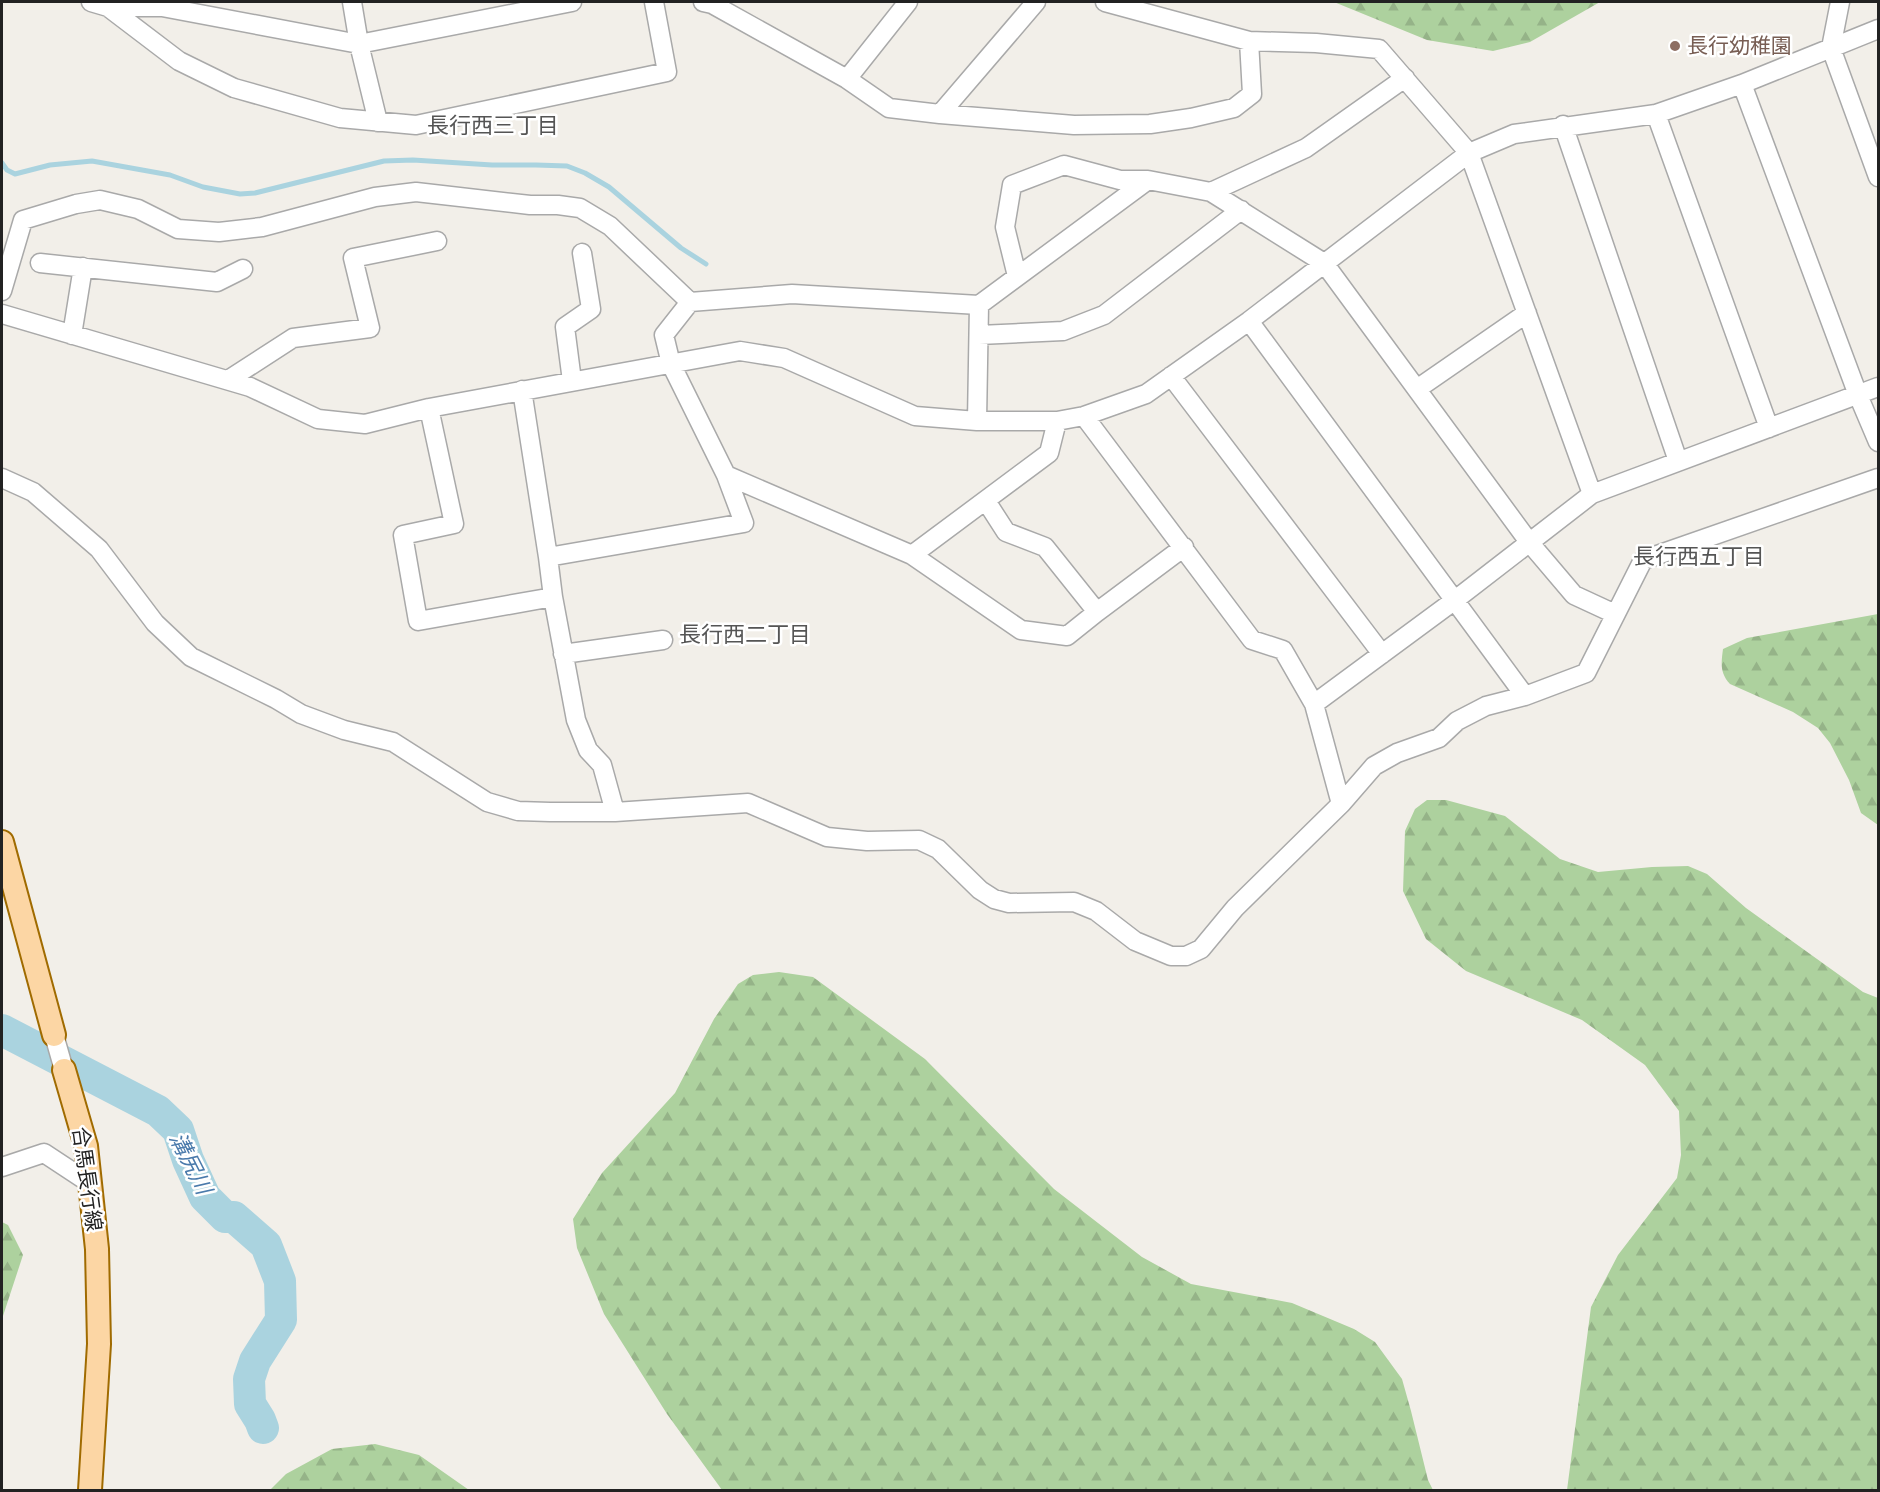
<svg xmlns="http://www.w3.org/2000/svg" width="1880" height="1492" font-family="Jost,'Noto Sans JP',sans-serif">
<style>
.forest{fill:url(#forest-firs)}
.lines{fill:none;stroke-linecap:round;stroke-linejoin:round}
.stream{stroke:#aad3df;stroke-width:5}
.river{stroke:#aad3df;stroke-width:32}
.minor-casing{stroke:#a9a9a9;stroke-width:21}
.major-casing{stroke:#a06b00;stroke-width:26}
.minor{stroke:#fff;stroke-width:18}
.major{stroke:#fcd6a4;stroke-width:22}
.education-dot{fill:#8d6e63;stroke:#fff;stroke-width:2}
.labels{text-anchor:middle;stroke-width:5;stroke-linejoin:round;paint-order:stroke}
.education-label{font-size:21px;fill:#785e54;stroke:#fff;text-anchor:start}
.street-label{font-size:21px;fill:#222;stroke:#fff}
.neighbourhood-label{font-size:22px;fill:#555;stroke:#fff}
.water-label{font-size:22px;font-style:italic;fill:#4a7aab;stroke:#fff}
</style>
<defs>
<pattern id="forest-firs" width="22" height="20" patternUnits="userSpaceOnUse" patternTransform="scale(1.5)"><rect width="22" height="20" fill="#add19e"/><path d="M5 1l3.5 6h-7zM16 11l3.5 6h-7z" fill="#95b388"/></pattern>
</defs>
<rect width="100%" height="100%" fill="#f2efe9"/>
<path class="forest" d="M1334 2H1600L1530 42 1493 51 1427 40Z
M1878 614V825L1861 813 1849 780 1830 743 1818 728 1793 712 1730 684C1720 673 1721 664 1723 649L1747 638Z
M1427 800H1446L1505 816 1560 859 1598 872 1652 867 1688 866 1707 874 1746 908 1863 992 1878 998V1490H1567L1591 1307 1618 1255 1677 1178 1681 1155 1679 1111 1645 1065 1582 1020 1466 971 1426 939 1403 891 1405 831 1415 809Z
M779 972 813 977 925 1059 1054 1189 1142 1257 1191 1284 1292 1303 1354 1329 1375 1342 1402 1379 1411 1411 1428 1480 1433 1490H722L667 1414 604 1314 577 1248 573 1219 602 1173 675 1093 714 1019 738 984 753 975Z
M2 1222 8 1225 23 1255 2 1319Z
M375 1444 419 1455 469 1490H270L286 1474 332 1449Z"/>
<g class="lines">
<path class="stream" d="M2 163 7 170 15 174 50 165 92 161 170 175 203 187 240 194 255 193 384 161 413 160 492 165H536L567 166 585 173 609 187 681 248 706 264"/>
<path class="river" d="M2 1030 158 1111 178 1130 188 1160 205 1197 225 1217H234L266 1245 280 1281 281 1320 255 1361 249 1379 250 1404 260 1420 263 1428"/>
<defs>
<path id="minor" d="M91 2 108 7H162L359 44 572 2
M352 2 359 44 378 122
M703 2 712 4 847 79 889 108 940 114 1074 125 1150 124 1191 118 1234 108 1252 94 1249 41
M1105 2 1249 41 1316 43 1379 49 1469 153 1592 494
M1840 2 1831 48 1878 177
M108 7 179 61 234 88 340 118 416 125 667 72 654 2
M847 79 908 2
M1742 84 1858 395 1878 442
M940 114 1036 2
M1656 114 1769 428
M1563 125 1678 461
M1211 192 1306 148 1405 78
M40 263 217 282 243 269
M1017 276 1005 227 1012 185 1064 165 1120 180H1148
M2 291 23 220 76 204 100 200 138 209 178 229 219 232 262 227 375 197 416 192 530 205H558L580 208 610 226 690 302 792 294 979 305 1148 180 1211 192 1324 263 1529 542 1574 595 1615 614
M2 314 250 387 318 419 365 424 429 408 740 351 784 358 915 416 977 421H1057L1084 416 1146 394 1249 321 1469 153 1514 134 1656 114 1742 84 1878 29
M1249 321 1525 696 1586 673 1643 560 1878 478
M72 335 83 267
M979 335 1063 331 1104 315 1241 210
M1171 376 1382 654
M228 380 293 338 370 328 353 258 437 241
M572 381 565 327 591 309 582 253
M1417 389 1527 313
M522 390 548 557 744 523 726 475 671 364 664 335 690 302
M429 408 454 524 403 535 418 621 553 597 548 557
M1084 416 1252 640 1283 650 1314 704 1341 804
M977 421 979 305
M726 475 912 555 1021 630 1067 636 1097 612 1184 547
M2 478 33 492 99 549 155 623 191 657 276 699 301 714 344 730 393 742 487 802 518 811 550 812H615L748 803 827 837 867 841 919 840 938 849 980 890 994 899 1009 903 1074 902 1096 911 1135 941 1171 956H1186L1201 949 1235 908 1341 804 1374 766 1397 753 1439 738 1457 721 1486 706 1525 696
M986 501 1006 532 1045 547 1097 612
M912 555 1049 453 1057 421
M553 597 576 720 588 750 602 765 615 812
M563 654 663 640
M1314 704 1455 600 1592 494 1878 387
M54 1035 64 1070
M2 1167 44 1153 91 1184"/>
<path id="major" d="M2 842 54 1035
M64 1070 86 1146 97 1249 99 1344 90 1490"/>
</defs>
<use href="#minor" class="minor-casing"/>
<use href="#major" class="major-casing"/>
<use href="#minor" class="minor"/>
<use href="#major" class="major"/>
</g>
<circle class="education-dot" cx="1675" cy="46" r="6"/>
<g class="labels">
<g class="education-label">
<text x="1687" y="53">長行幼稚園</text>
</g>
<g class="street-label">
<text transform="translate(87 1179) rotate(82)" y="7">合馬長行線</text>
</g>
<g class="neighbourhood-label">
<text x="493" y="133">長行西三丁目</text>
<text x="1699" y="564">長行西五丁目</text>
<text x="745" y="642">長行西二丁目</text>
</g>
<g class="water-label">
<text transform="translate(191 1163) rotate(63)" y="8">溝尻川</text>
</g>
</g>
<rect width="1880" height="1492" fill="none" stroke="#222222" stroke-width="6"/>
</svg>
